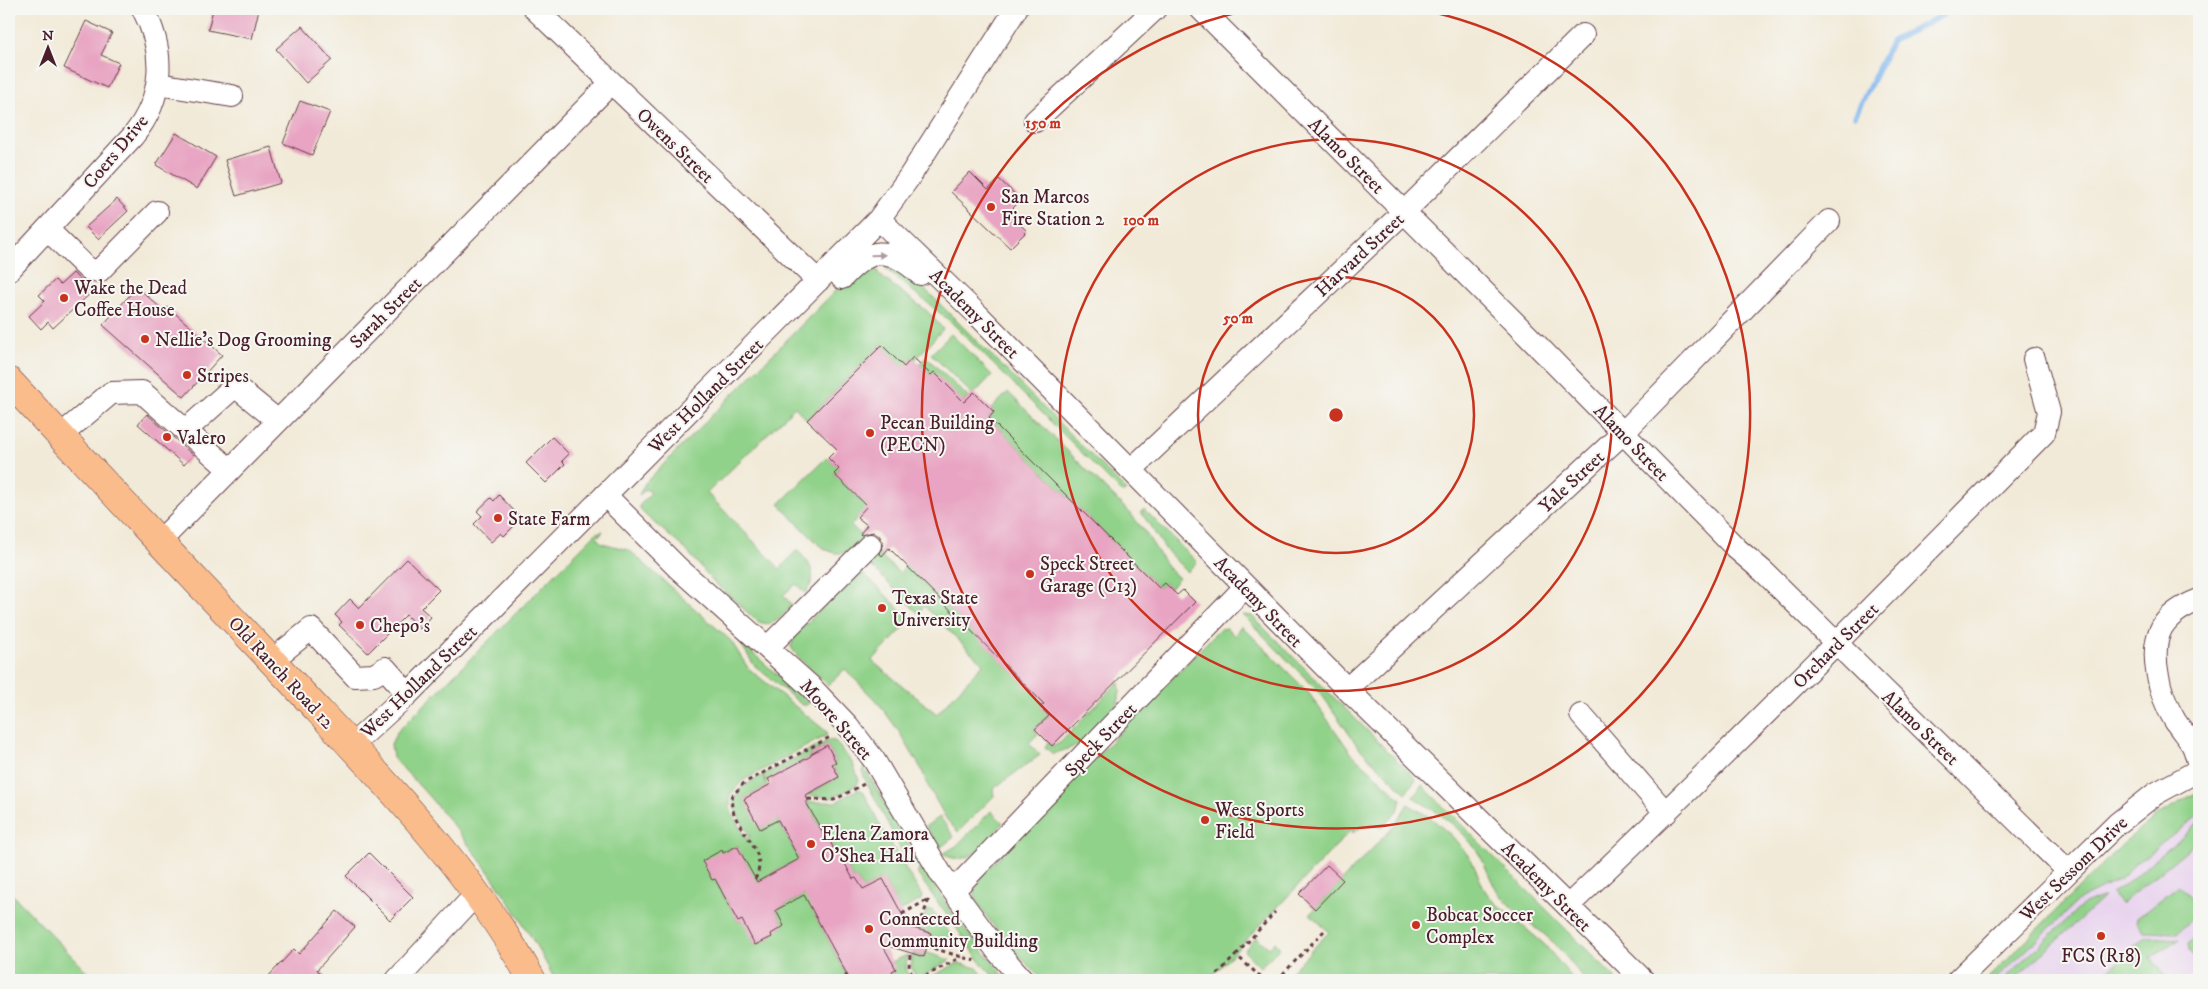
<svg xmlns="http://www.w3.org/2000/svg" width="2208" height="989" font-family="'IM FELL DW Pica',serif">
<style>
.built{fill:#e8d2ee}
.green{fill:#90d289;stroke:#6d785a}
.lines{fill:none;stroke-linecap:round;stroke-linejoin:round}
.stream{stroke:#80b6ef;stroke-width:5.5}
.building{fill:#e8a4c2}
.minor-casing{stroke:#633d45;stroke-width:24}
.major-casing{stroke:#633d45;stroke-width:29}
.path{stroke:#633d45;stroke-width:3;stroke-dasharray:4 4;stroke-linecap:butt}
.minor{stroke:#fff;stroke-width:22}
.major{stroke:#fabc8b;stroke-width:28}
.oneway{fill:#ae9aa0}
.ring{fill:none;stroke:#c8321e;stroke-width:2.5}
.poi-dot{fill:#c8321e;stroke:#f6f6f2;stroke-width:2}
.labels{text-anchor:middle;stroke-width:4;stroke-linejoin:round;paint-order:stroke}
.street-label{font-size:19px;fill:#4a1f2b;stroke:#f6f6f2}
.poi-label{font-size:19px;fill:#4a1f2b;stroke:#f6f6f2;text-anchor:start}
.centre{fill:#c8321e;stroke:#f6f6f2;stroke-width:2.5}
.ring-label{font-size:15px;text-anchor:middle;font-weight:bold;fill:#c8321e;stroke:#f6f6f2;stroke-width:4;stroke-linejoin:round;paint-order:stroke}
</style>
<rect width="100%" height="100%" fill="#f6f6f2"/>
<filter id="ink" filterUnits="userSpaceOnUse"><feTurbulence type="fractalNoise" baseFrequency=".02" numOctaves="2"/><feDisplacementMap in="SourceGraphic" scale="10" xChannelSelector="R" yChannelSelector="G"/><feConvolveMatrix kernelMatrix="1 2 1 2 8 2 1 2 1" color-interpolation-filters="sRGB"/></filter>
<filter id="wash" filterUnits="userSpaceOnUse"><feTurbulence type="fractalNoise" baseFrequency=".0096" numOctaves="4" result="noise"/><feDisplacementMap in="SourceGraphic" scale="20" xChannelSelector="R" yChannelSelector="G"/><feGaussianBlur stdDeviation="1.12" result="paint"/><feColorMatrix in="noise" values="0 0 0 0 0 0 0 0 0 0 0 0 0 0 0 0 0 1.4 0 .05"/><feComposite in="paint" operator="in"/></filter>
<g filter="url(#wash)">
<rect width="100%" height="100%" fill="#f2ead8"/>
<path class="built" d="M2199 791V980H1985L2129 838 2161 813Z"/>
<path class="green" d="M874 262 879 275 927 311 943 329 915 360 913 357 908 362 907 370 881 345 807 420 795 407 707 493 780 569 797 550C810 563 820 576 805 593L796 584 783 595 792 605C782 617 773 629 757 621L715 583 686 550 643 513 639 506 651 493 646 489 639 495 645 483 857 269Z
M885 262 916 281 933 297 1126 490 1122 493 951 322 887 270Z
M951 334 992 375 973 395 931 354Z
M926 357 968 397 851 525 863 537C855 550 843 558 827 550 818 546 789 514 779 504L827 457 839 469 834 474 864 503 893 474 934 372 931 375 920 364Z
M1008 392 1130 513 1145 532 1168 568 1179 578 1170 588 1165 583 1159 588 989 418 994 412 991 409Z
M1144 509 1197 562 1187 572 1166 550 1141 512Z
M603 531 597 538 602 543 629 550 731 641 748 668 827 732V735L742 781 730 795V809L746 839 750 836 735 810 733 800 741 788 762 775 768 786 744 799 778 820 799 859 756 882 737 846 723 853 722 850 715 879 738 922 744 919 755 945 772 937 771 934 784 926 776 910 820 887 815 915 849 979 852 977 854 980H555C513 899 457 823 393 758L391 744 397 732 596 533Z
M878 553 899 573 907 565 1044 704 1041 707 1049 716 1034 729 1038 734 1029 743 1040 755 993 789 994 796 958 832 947 820 927 784 922 770 898 730 879 704 845 669 828 685 798 657 791 647 794 636 860 570 911 620 872 661 937 714 983 664 924 606 918 613 868 563Z
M1243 615 1252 616 1411 774 1416 779 1406 793 1359 748 1322 695Z
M1240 627H1243L1308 692 1351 753 1401 799 1398 811 1381 827C1369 825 1362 825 1353 833L1352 829 1208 980H1042C1029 966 975 911 975 893 975 887 980 881 982 875L1220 629 1227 628 1234 636Z
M739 641 809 703 807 705H802L754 665Z
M1119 681 1120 691 1118 704 1088 742 1053 754 1045 747 1048 742 1053 747 1061 742Z
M829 740 835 741 853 764 859 780 857 785 832 798 807 795 839 777 832 764 836 762 827 745 811 754V756L766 781 763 775Z
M864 767 918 862 914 865 907 861 864 777 862 771Z
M1422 785 1617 980H1585C1572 965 1561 948 1545 935 1530 923 1515 912 1502 897 1490 884 1487 865 1477 851 1461 827 1437 812 1413 797Z
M858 789 863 791 881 827 922 896 921 900 900 911 883 879 863 889 856 878 853 879 839 852 836 854 830 841 828 842 806 802H836Z
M2199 791V815L2134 865 2121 879 2080 899 1995 980H1990L1989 977 2129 838 2161 813Z
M1408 804 1431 818 1452 836 1471 859 1484 889 1491 899 1544 944 1574 980H1283L1329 932 1310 914 1394 826Z
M991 811 1003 823C987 841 970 870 943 854L956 846Z
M940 817 954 837 940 848 926 826Z
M2199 823V840L2121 904 2111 893 2124 886Z
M922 868 955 917 1007 980H997L983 965 918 875V870Z
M2179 885 2199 906V913L2177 933 2144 932 2136 921 2137 918Z
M9 891 95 980H9Z
M2102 897H2104L2016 978 2018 980H2003L2084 904Z
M927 910H932L955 940 954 948 929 940 919 930Z
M2199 933V961H2198L2189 951 2188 944Z
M1256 937 1269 948 1275 942 1280 948 1260 967 1244 951Z
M2145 937 2179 939 2150 957 2169 980H2097Z
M925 952 950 960 916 980 911 965 913 954 923 957Z
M907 955 906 970 911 980H897L892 971V962Z
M958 963 977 968 987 980H924Z"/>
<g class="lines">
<path class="stream" d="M1855 116 1892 41 1945 14 1949 9"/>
</g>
<g id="blocks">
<path class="building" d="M213 9H259L252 39 208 30Z
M86 21 112 33 101 55 119 63 107 88 64 68Z
M302 26 332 60 306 83 276 49Z
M300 101 330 112 312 155 283 143Z
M176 133 216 157 197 189 156 165Z
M271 147 281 183 236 196 225 160Z
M970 172 988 190 999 179 1021 200 1008 213 1027 231 1010 248 951 192Z
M117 199 128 211 98 239 86 227Z
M73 273 92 292 53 328 48 322 41 329 29 316 45 301 39 295 55 280 60 285Z
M137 287 164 311 168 307 222 355 184 397 103 325Z
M882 345 904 367 913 357 931 375 934 372 964 402 974 392 994 412 989 418 1159 588 1165 583 1177 595 1183 590 1195 602 1052 746 1035 729 1049 716 1040 707 1044 704 889 548 882 556 880 554 883 542 879 535 873 532 861 535 860 534 867 525 857 517 867 506 834 474 839 469 828 458 837 449 807 420Z
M147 414 193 455 184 465 138 424Z
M552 437 569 454 562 461 565 464 546 483 526 463Z
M499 495 518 515 513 521 516 524 504 536 501 533 491 542 474 524 482 516 477 511 491 498 494 501Z
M407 559 439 590 421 608 431 617 420 629 406 615 368 653 339 625 342 622 335 615 350 599 359 608Z
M827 745 836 762 832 764 839 777 806 795 808 801 806 802 828 842 830 841 836 854 839 852 853 879 856 878 863 889 883 879 909 927 931 933 924 957 882 944 896 969 892 971 897 980H850L804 895 776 910 784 926 771 934 772 937 755 945 742 920 738 922 715 879 712 880 702 861 722 850 723 853 737 846 757 882 799 859 778 820 760 829 744 799 771 784 768 779 811 756V754Z
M369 853 413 897 390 920 346 876Z
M1327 865 1343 880 1315 909 1299 894Z
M337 911 355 927 317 970 328 980H265L294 949 299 954Z"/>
</g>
</g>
<g filter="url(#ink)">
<use href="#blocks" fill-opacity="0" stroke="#633d45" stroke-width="1"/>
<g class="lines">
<defs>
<path id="minor" d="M535 9 818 281
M1201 9 1526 334 1737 549 1764 572 2068 871
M158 84 232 96
M1035 121 1155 9
M879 219 978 315 1347 689 1643 980
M47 229 88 269 99 271 157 212
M9 270 133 136C164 98 166 52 143 9
M842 278C870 247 888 245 920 274
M186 430 235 386 278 421
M60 436 111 393 142 392 230 470
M1132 469 1404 212 1583 35
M605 495 678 568 811 687 848 726 874 760 941 874 998 952 1023 980
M159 542 611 83
M2199 600C2186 605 2170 614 2162 627 2148 652 2160 696 2174 719 2179 728 2187 736 2192 744 2196 751 2197 759 2199 766
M768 647 870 545
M271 661 311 629 355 676 374 675 385 668 408 694
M1347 689 1623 433 1829 221
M1581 715 1666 813
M351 746 408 694 879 219 910 176 1016 9
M954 890 1245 587
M1568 906C1730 752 1887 592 2044 433L2049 412 2034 359
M397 980 477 893
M1958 980 2117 824 2155 794 2199 770"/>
<path id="major" d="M9 381C102 481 195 580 289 679 377 774 469 866 532 980"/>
</defs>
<use href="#minor" class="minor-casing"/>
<use href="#major" class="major-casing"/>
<path class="path" d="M808 799 834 800 864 784
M755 879C773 848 723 823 733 795L744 783 832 736
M902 914 929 899 918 930
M926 946 975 961
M910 955 909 967 914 980
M1236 955 1275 912
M838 980 847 975
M918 980 961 957
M1212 980 1236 955 1264 980
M1277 980 1324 931"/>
<use href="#minor" class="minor"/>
<use href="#major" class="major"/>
</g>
<defs><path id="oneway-solid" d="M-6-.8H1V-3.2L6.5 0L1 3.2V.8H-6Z" transform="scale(1.25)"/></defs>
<use class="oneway" href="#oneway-solid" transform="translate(878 255) rotate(-2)"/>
</g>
<g class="ring">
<circle cx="1336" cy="415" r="138"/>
<circle cx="1336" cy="415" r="276"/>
<path d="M1419 9A414 414 0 1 1 1253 9"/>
</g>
<g class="poi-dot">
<circle cx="991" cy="207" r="5"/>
<circle cx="64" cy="298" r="5"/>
<circle cx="145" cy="339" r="5"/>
<circle cx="187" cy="375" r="5"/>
<circle cx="870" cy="433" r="5"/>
<circle cx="167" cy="437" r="5"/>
<circle cx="498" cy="518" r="5"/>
<circle cx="1030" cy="574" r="5"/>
<circle cx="882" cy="608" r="5"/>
<circle cx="360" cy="625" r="5"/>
<circle cx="1205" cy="820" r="5"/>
<circle cx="811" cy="844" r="5"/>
<circle cx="1416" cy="925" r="5"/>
<circle cx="869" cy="929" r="5"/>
<circle cx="2101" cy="936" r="5"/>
</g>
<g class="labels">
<g class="street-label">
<text transform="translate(676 145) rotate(44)" y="7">Owens Street</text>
<text transform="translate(115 151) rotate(-50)" y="7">Coers Drive</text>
<text transform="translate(1347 155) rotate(45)" y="7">Alamo Street</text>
<text transform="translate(1359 254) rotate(-43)" y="7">Harvard Street</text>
<text transform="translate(385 312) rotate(-45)" y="7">Sarah Street</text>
<text transform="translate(975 313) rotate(45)" y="7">Academy Street</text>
<text transform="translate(705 395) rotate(-45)" y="7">West Holland Street</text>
<text transform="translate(1632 442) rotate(46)" y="7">Alamo Street</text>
<text transform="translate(1571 481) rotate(-43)" y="7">Yale Street</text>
<text transform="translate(1259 601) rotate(46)" y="7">Academy Street</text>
<text transform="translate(1835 645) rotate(-45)" y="7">Orchard Street</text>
<text transform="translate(282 672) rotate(47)" y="7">Old Ranch Road 12</text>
<text transform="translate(418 681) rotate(-44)" y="7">West Holland Street</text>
<text transform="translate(837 719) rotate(49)" y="7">Moore Street</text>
<text transform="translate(1921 727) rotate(44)" y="7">Alamo Street</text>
<text transform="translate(1100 739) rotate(-46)" y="7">Speck Street</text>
<text transform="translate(2073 868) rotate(-44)" y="7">West Sessom Drive</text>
<text transform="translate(1547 886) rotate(45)" y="7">Academy Street</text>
</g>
<g class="poi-label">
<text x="1001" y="203">San Marcos<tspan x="1001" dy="22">Fire Station 2</tspan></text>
<text x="74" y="294">Wake the Dead<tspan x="74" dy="22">Coffee House</tspan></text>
<text x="155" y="346">Nellie’s Dog Grooming</text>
<text x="197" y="382">Stripes</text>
<text x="880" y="429">Pecan Building<tspan x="880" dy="22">(PECN)</tspan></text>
<text x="177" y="444">Valero</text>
<text x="508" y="525">State Farm</text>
<text x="1040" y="570">Speck Street<tspan x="1040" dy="22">Garage (C13)</tspan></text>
<text x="892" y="604">Texas State<tspan x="892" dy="22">University</tspan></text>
<text x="370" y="632">Chepo's</text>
<text x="1215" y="816">West Sports<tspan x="1215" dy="22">Field</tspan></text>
<text x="821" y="840">Elena Zamora<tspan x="821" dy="22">O'Shea Hall</tspan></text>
<text x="1426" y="921">Bobcat Soccer<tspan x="1426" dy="22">Complex</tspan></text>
<text x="879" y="925">Connected<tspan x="879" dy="22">Community Building</tspan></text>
<text x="2101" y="962" text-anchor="middle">FCS (R18)</text>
</g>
</g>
<circle cx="1336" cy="415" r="8" class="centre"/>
<g class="ring-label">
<text x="1043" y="128">150 m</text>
<text x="1141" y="225">100 m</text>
<text x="1238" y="323">50 m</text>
</g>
<rect width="2208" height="989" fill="none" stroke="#f6f6f2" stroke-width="30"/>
<g transform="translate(48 48)" stroke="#f6f6f2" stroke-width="4" paint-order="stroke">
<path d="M0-4L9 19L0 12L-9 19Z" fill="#4a1f2b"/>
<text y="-8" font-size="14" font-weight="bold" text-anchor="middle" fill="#4a1f2b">N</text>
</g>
</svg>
